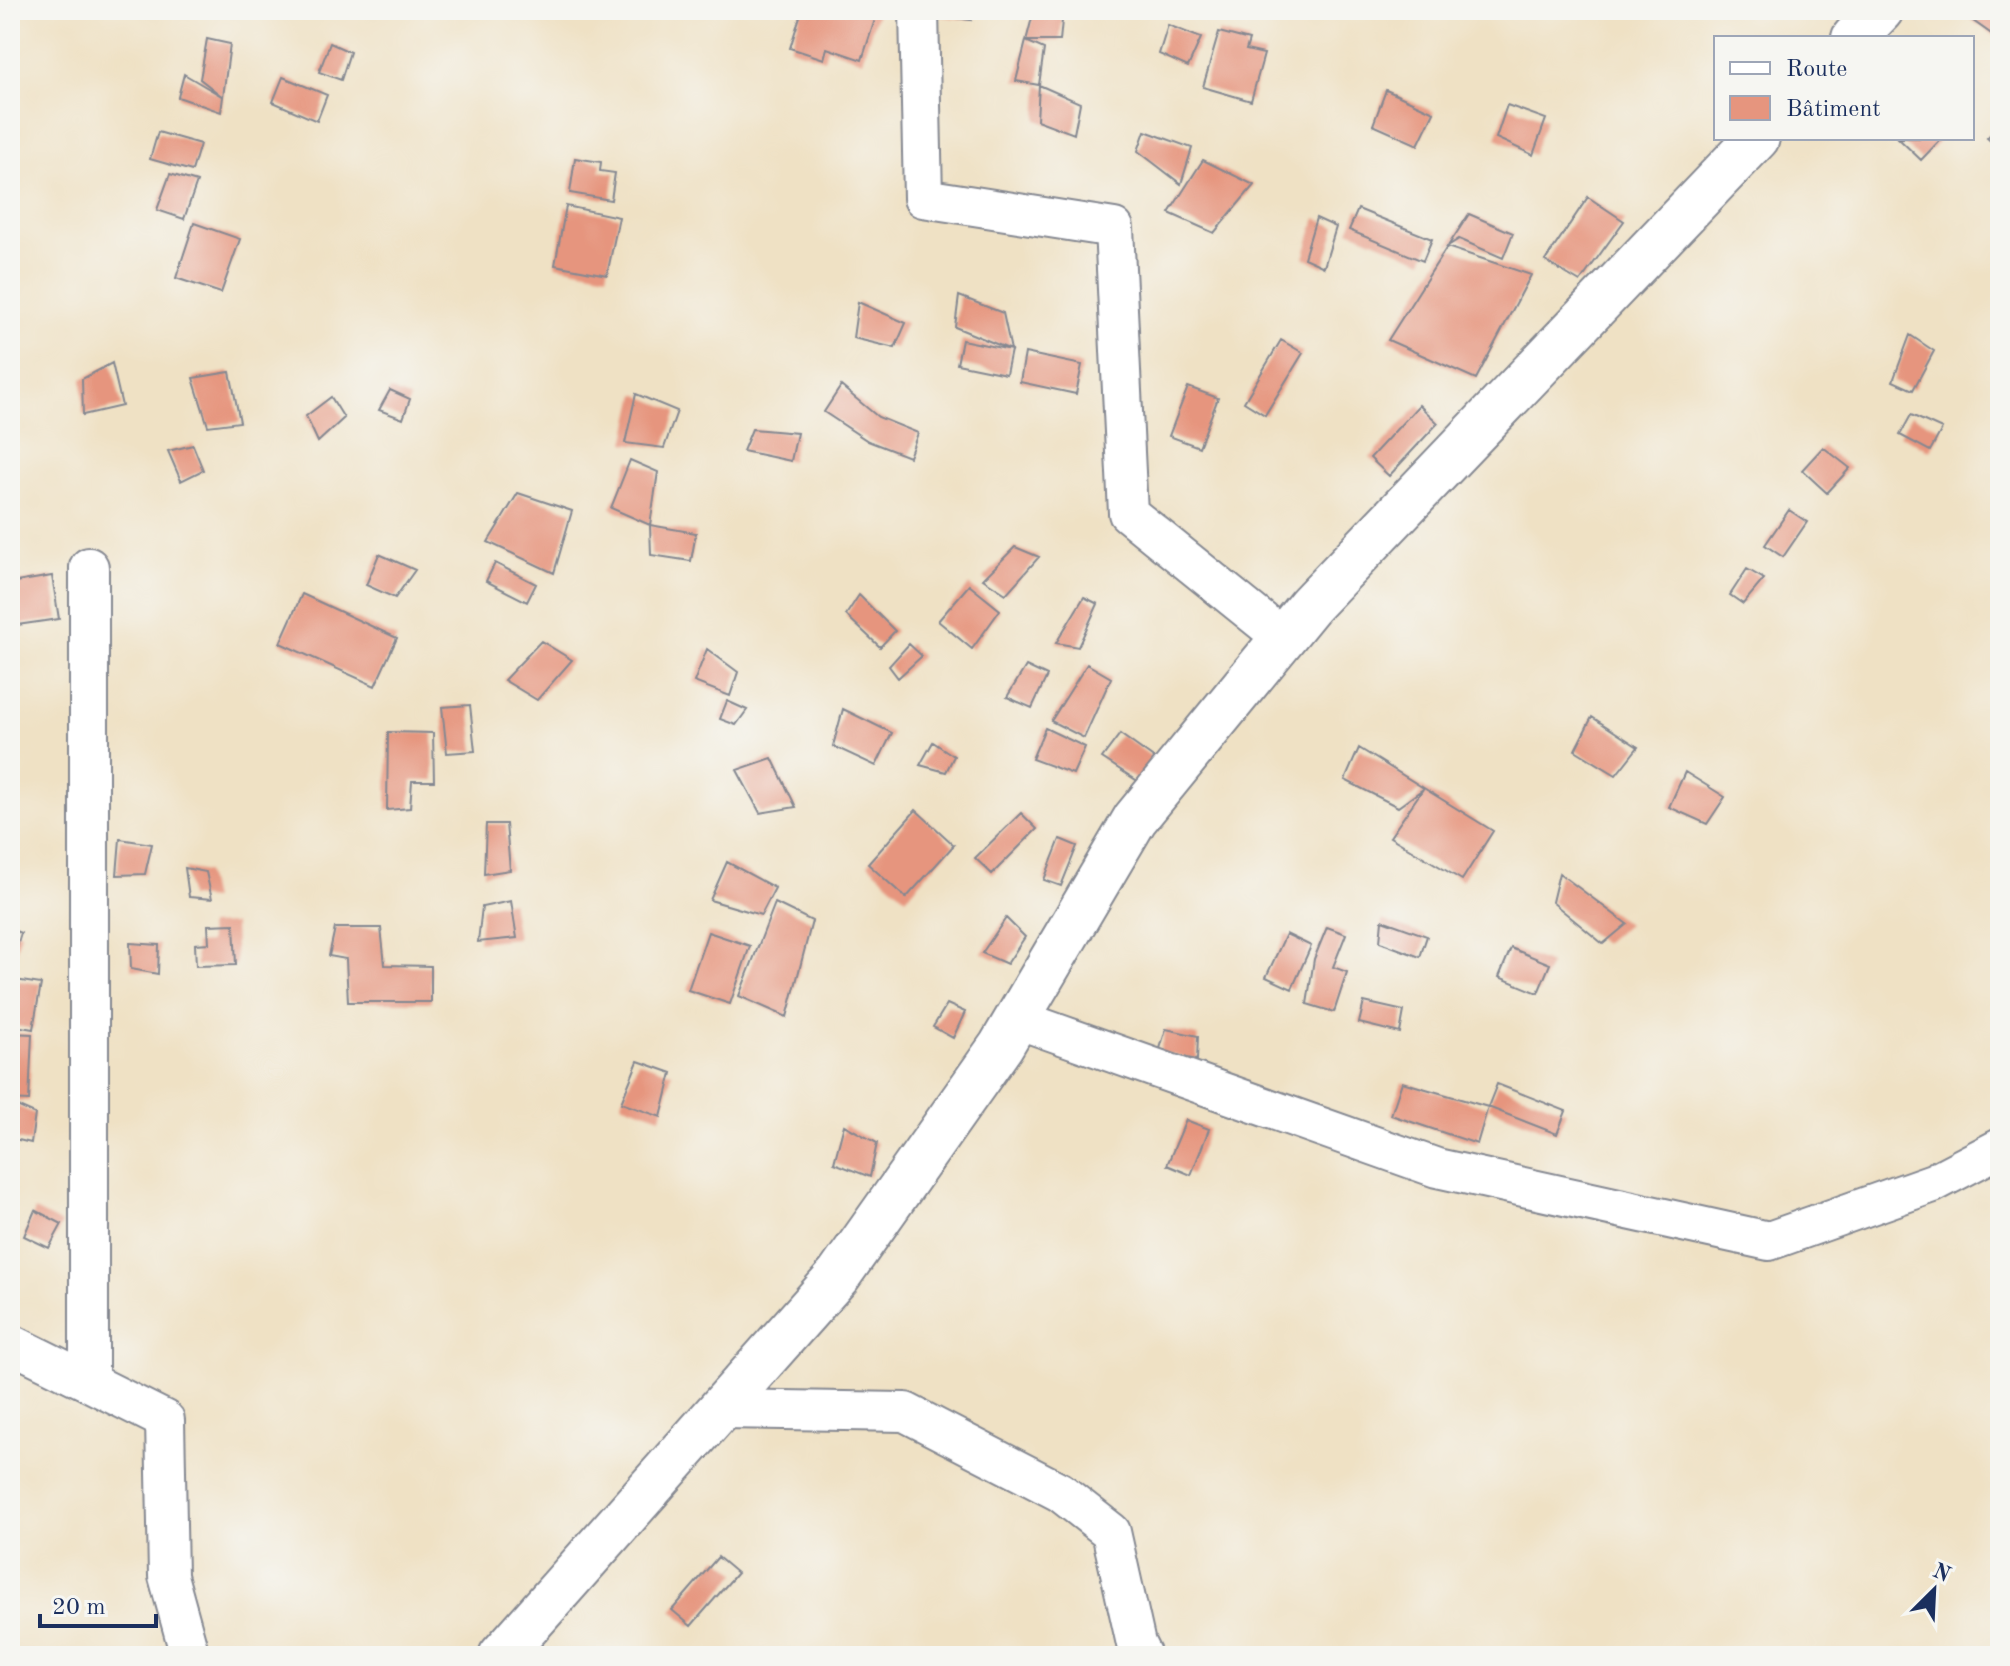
<svg xmlns="http://www.w3.org/2000/svg" width="2010" height="1666" font-family="'Old Standard TT',serif">
<style>
.building{fill:#e6957e}
.lines{fill:none;stroke-linecap:round;stroke-linejoin:round}
.minor-casing{stroke:#858891;stroke-width:42}
.tertiary-casing{stroke:#858891;stroke-width:48}
.minor{stroke:#fff;stroke-width:38}
.tertiary{stroke:#fff;stroke-width:44}
</style>
<rect width="100%" height="100%" fill="#f6f6f2"/>
<filter id="ink" filterUnits="userSpaceOnUse"><feTurbulence type="fractalNoise" baseFrequency=".0125" numOctaves="2"/><feDisplacementMap in="SourceGraphic" scale="16" xChannelSelector="R" yChannelSelector="G"/><feConvolveMatrix kernelMatrix="1 2 1 2 8 2 1 2 1" color-interpolation-filters="sRGB"/></filter>
<filter id="wash" filterUnits="userSpaceOnUse"><feTurbulence type="fractalNoise" baseFrequency=".006" numOctaves="4" result="noise"/><feDisplacementMap in="SourceGraphic" scale="32" xChannelSelector="R" yChannelSelector="G"/><feGaussianBlur stdDeviation="1.8" result="paint"/><feColorMatrix in="noise" values="0 0 0 0 0 0 0 0 0 0 0 0 0 0 0 0 0 1.4 0 .05"/><feComposite in="paint" operator="in"/></filter>
<g filter="url(#wash)">
<rect width="100%" height="100%" fill="#efe1c4"/>
<g id="blocks">
<path class="building" d="M802 10H878L862 60 827 48 824 59 790 48Z
M933 10H969L971 20 932 15Z
M1034 10H1063L1060 41H1026L1044 49 1039 85 1016 81 1026 41Z
M1965 10H2000V40L1962 13Z
M1168 25 1201 38 1188 67 1159 54Z
M1219 32 1249 40 1246 50 1264 54 1251 101 1203 87Z
M207 39 230 44 223 97 200 79Z
M330 43 350 52 341 80 319 72Z
M184 74 223 97 221 112 178 97Z
M283 77 327 95 317 121 273 102Z
M1039 85 1080 103 1074 134 1037 120Z
M1386 90 1434 112 1418 145 1373 125Z
M1507 105 1546 119 1533 155 1496 138Z
M2000 124V149L1987 138Z
M1145 131 1192 148 1181 184 1138 151Z
M158 132 200 144 192 171 150 159Z
M1898 138H1942L1921 160Z
M575 158 601 162 600 171 615 173 611 200 570 193Z
M1203 160 1254 185 1214 233 1169 213Z
M170 174 197 182 184 219 157 210Z
M1588 197 1624 221 1580 282 1545 261Z
M566 206 619 217 607 275 555 265Z
M1358 209 1432 239 1423 261 1349 230Z
M1469 214 1513 233 1503 258 1459 239 1448 246Z
M1316 218 1336 227 1324 267 1304 258Z
M194 223 240 239 221 293 176 278Z
M1447 247 1531 275 1476 379 1388 340Z
M959 296 1003 313 1011 350 955 327Z
M858 302 906 323 895 348 853 338Z
M1910 335 1934 351 1913 390 1893 381Z
M962 340 1011 350 1006 374 957 364Z
M1281 340 1303 353 1265 415 1244 402Z
M1025 353 1082 365 1076 394 1020 382Z
M112 363 122 406 83 415 82 379Z
M230 372 240 422 208 426 193 378Z
M841 386 878 417 918 433 909 457 868 441 824 412Z
M1188 387 1218 398 1199 447 1169 436Z
M390 390 410 399 403 419 379 410Z
M636 394 677 411 664 448 625 443Z
M331 397 344 418 318 442 306 416Z
M1419 405 1438 423 1389 476 1370 458Z
M1911 415 1942 429 1930 451 1900 435Z
M752 429 797 433 791 461 743 451Z
M193 445 203 470 181 481 168 451Z
M1823 447 1850 468 1827 493 1802 470Z
M630 460 658 472 650 525 611 508Z
M518 493 572 511 554 573 488 542Z
M1789 510 1807 522 1783 557 1765 545Z
M650 525 696 533 691 561 651 555Z
M1015 547 1039 557 1006 594 983 579Z
M379 554 415 570 395 598 366 585Z
M495 563 536 584 527 602 486 581Z
M1747 569 1764 579 1743 604 1730 595Z
M52 576 59 619 10 626V583Z
M969 585 1000 610 972 649 938 621Z
M302 594 397 638 375 686 280 643Z
M859 595 895 631 880 647 846 615Z
M1084 597 1098 604 1078 647 1056 643Z
M541 641 572 660 537 700 504 680Z
M909 644 922 656 898 678 889 666Z
M707 649 738 672 730 696 694 682Z
M1087 664 1111 678 1084 738 1051 721Z
M1026 666 1047 676 1032 708 1007 697Z
M727 701 747 710 736 725 720 719Z
M470 705 475 751 447 753 442 707Z
M843 709 892 733 876 766 833 746Z
M1592 717 1638 747 1616 775 1575 750Z
M1045 728 1085 747 1073 774 1032 759Z
M388 732 433 733 434 781H412L410 808 387 810Z
M1120 734 1159 762 1144 785 1102 758Z
M933 742 954 756 946 772 920 765Z
M1359 748 1493 831 1462 880 1390 837 1423 789 1398 807 1345 780Z
M772 758 796 807 760 813 737 770Z
M1685 772 1725 797 1707 824 1669 807Z
M916 810 954 845 906 898 868 864Z
M1021 813 1037 829 992 874 975 858Z
M486 824H506L510 870 484 874Z
M120 839 152 844 145 874 117 875Z
M1060 839 1077 846 1061 886 1044 880Z
M727 862 775 888 761 915 710 900Z
M185 868 206 872 212 899 189 897Z
M1559 873 1627 924 1603 944 1552 902Z
M511 901 517 938 478 942 482 907Z
M775 903 812 921 787 1017 739 996Z
M1006 918 1025 937 1007 964 982 953Z
M1382 920 1427 936 1420 957 1380 942Z
M234 924 236 965 196 966 195 944 209 943 208 925Z
M1327 927 1346 934 1333 967 1347 972 1334 1012 1307 1004 1314 959Z
M335 928H381L385 965 431 966V1002H348L346 959 329 956Z
M10 929 21 933 13 960 10 959Z
M708 932 750 946 730 1004 688 990Z
M1286 934 1311 946 1292 989 1266 977Z
M130 943 159 945 158 974 131 969Z
M1511 948 1550 964 1538 993 1499 977Z
M15 980 41 984 33 1029 10 1025Z
M1364 1002 1404 1011 1400 1033 1359 1023Z
M947 1004 965 1012 953 1038 933 1027Z
M1166 1029 1198 1036 1197 1060 1159 1052Z
M10 1033 32 1034 29 1101 10 1100Z
M638 1061 672 1073 661 1117 621 1103Z
M1402 1082 1488 1107 1477 1144 1391 1115Z
M1497 1084 1566 1111 1557 1134 1488 1107Z
M10 1103 35 1114 31 1143 10 1138Z
M1186 1120 1209 1129 1191 1175 1167 1165Z
M844 1125 877 1143 870 1177 834 1163Z
M35 1210 62 1224 49 1248 24 1236Z
M718 1557 737 1573 691 1626 672 1610Z"/>
</g>
</g>
<g filter="url(#ink)">
<use href="#blocks" fill-opacity="0" stroke="#858891" stroke-width="2"/>
<g class="lines">
<defs>
<path id="minor" d="M919 10 923 198 1114 228 1128 513 1283 638
M89 567V1382L165 1420 168 1576 190 1656
M1017 1019 1437 1168 1769 1241 1933 1183 2000 1148
M10 1343 89 1382
M720 1409 905 1412 1060 1492 1111 1532 1136 1644 1142 1656"/>
<path id="tertiary" d="M1854 38 1881 10
M501 1656 839 1275 1001 1046 1135 819 1310 605 1757 138"/>
</defs>
<use href="#minor" class="minor-casing"/>
<use href="#tertiary" class="tertiary-casing"/>
<use href="#minor" class="minor"/>
<use href="#tertiary" class="tertiary"/>
</g>
</g>
<rect width="2010" height="1666" fill="none" stroke="#f6f6f2" stroke-width="40"/>
<rect x="1714" y="36" width="260" height="104" fill="#f6f6f2" stroke="#9ea6b7" stroke-width="2"/>
<rect x="1730" y="62" width="40" height="12" fill="#ffffff" stroke="#9ea6b7" stroke-width="2"/>
<text x="1786" y="76" font-size="24" fill="#1b2f5e">Route</text>
<rect x="1730" y="96" width="40" height="24" fill="#e6957e" stroke="#9ea6b7" stroke-width="2"/>
<text x="1786" y="116" font-size="24" fill="#1b2f5e">Bâtiment</text>
<g transform="translate(1934 1590) rotate(24)" stroke="#f6f6f2" stroke-width="6" paint-order="stroke">
<path d="M0-6L14 30L0 20L-14 30Z" fill="#1b2f5e"/>
<text y="-12" font-size="22" font-weight="bold" text-anchor="middle" fill="#1b2f5e">N</text>
</g>
<path d="M40 1614v12h116v-12" fill="none" stroke="#1b2f5e" stroke-width="4"/>
<text x="52" y="1614" font-size="24" fill="#1b2f5e" stroke="#f6f6f2" stroke-width="6" paint-order="stroke">20 m</text>
</svg>
